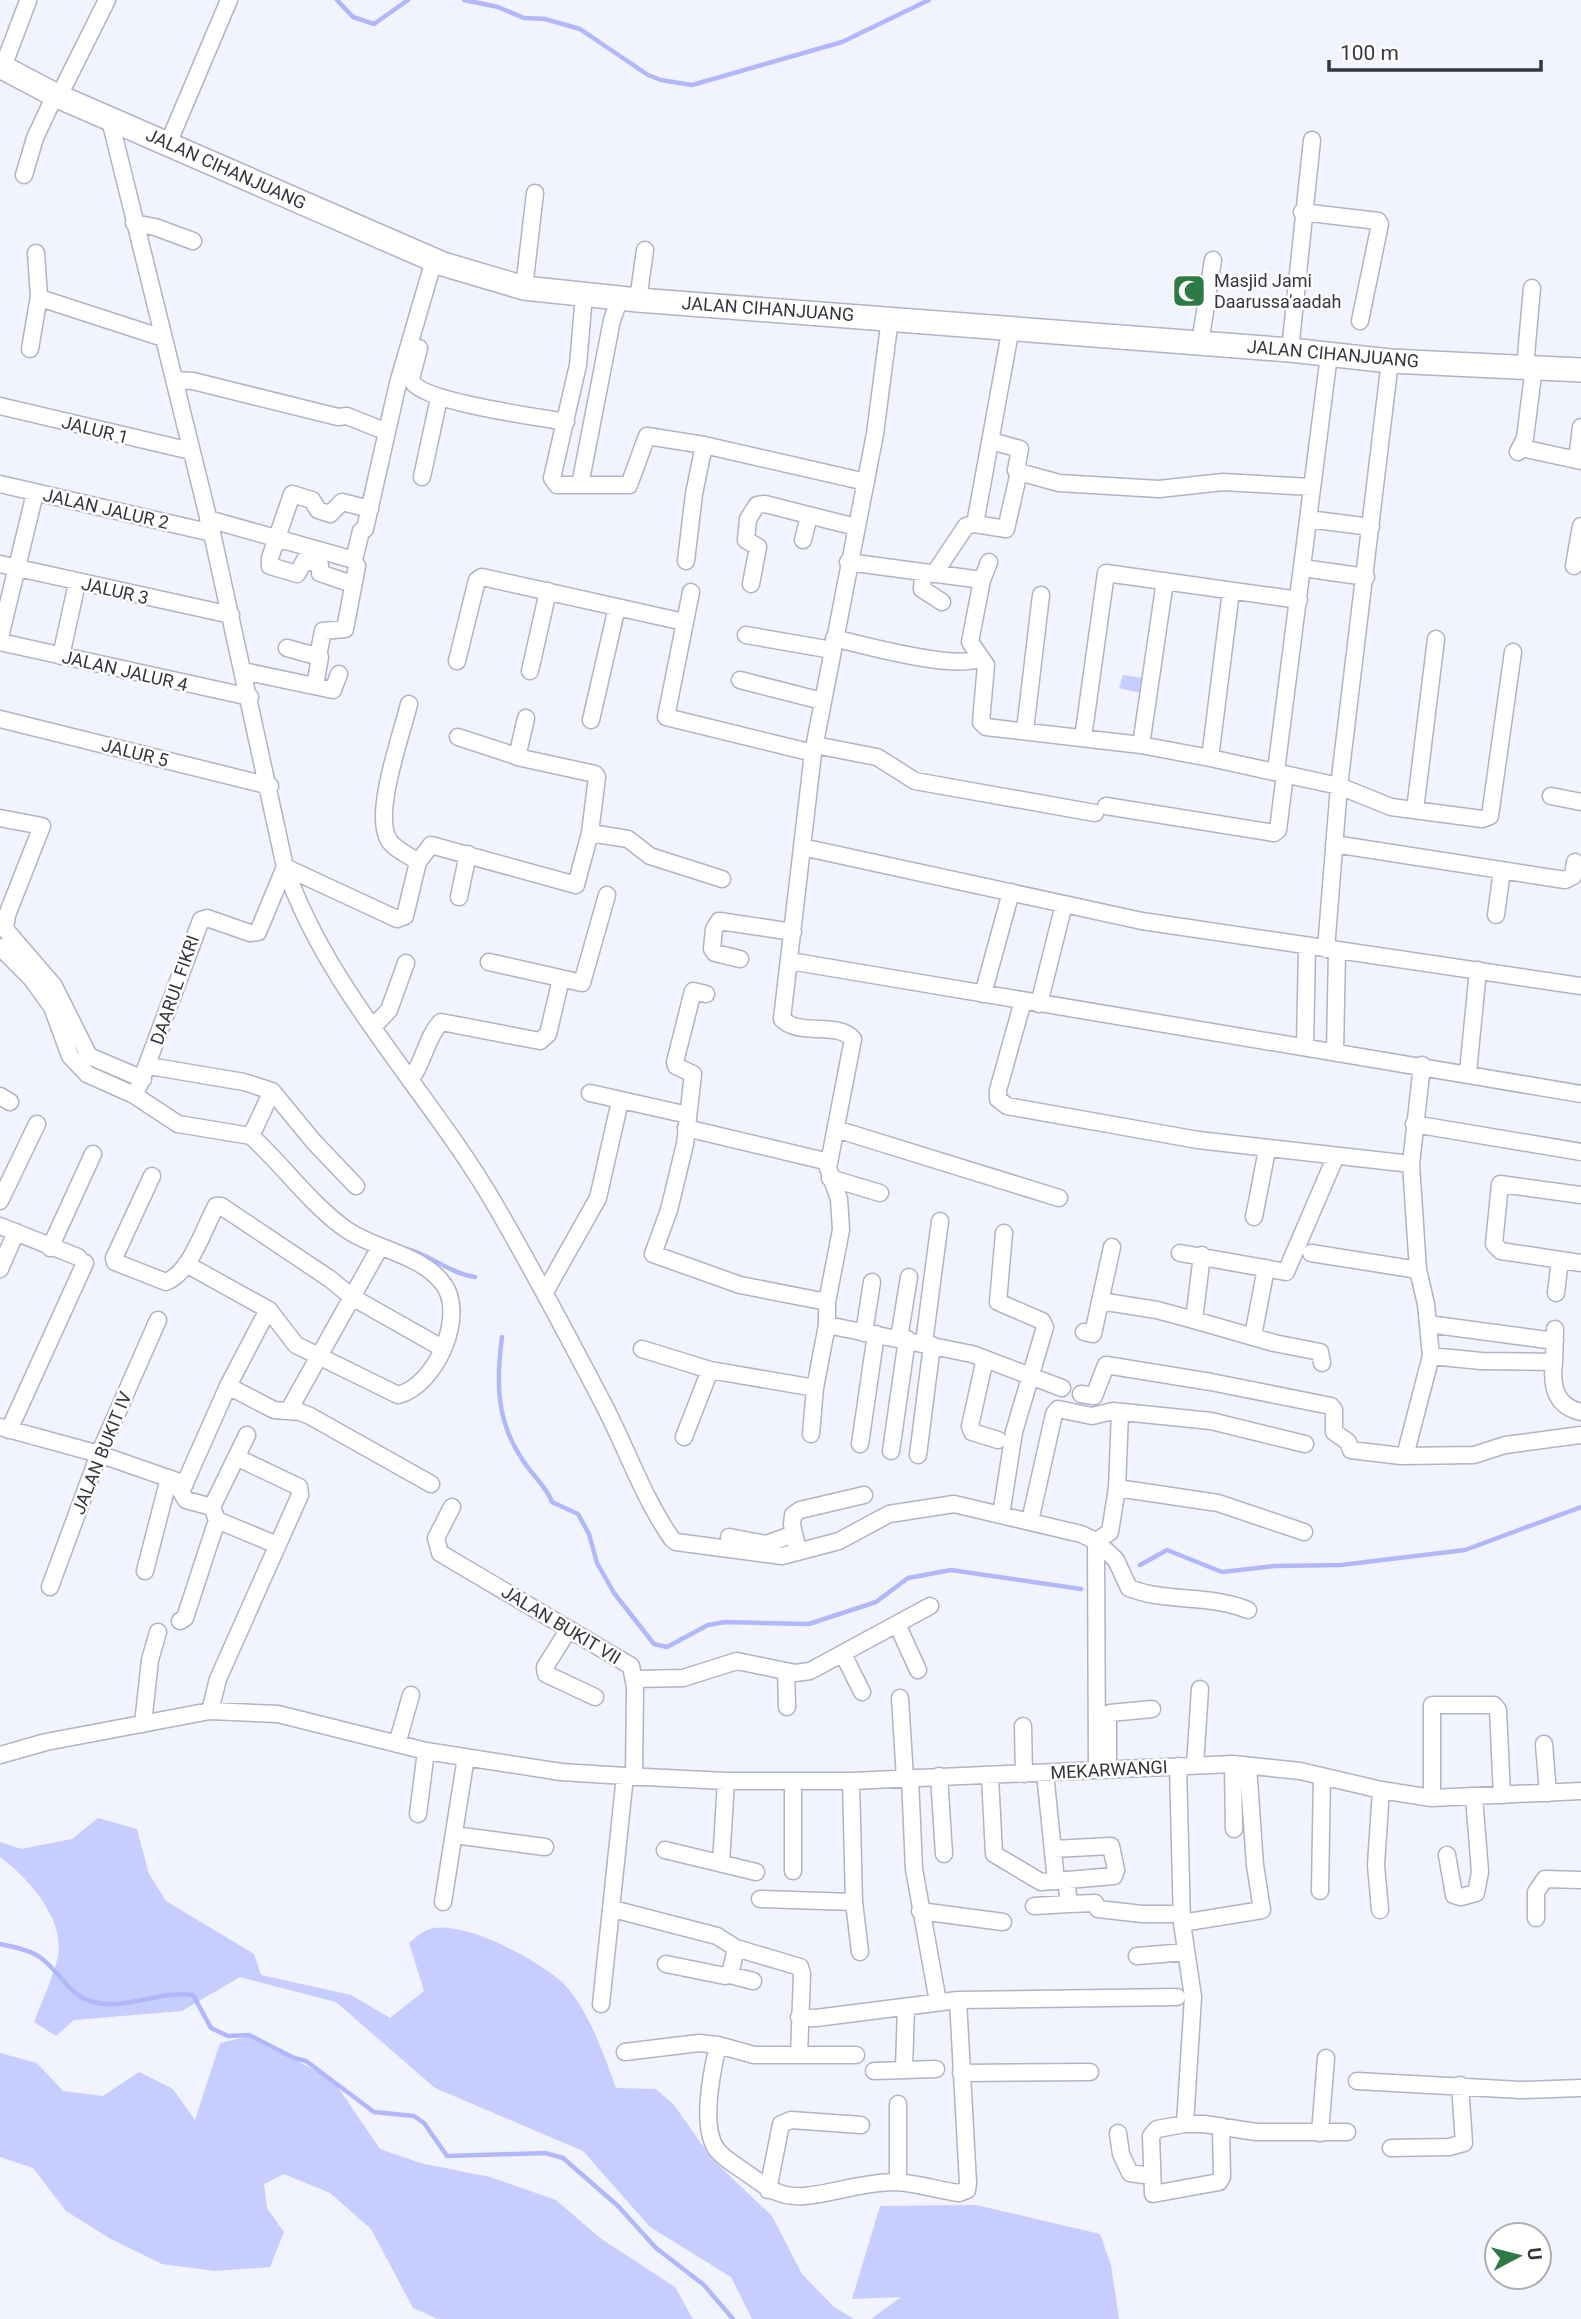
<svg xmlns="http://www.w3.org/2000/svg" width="1581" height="2319" font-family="Roboto,sans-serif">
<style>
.green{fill:#c7cdfe}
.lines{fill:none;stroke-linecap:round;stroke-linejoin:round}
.stream{stroke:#b1b8fa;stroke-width:4.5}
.street-casing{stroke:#b1b3c6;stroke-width:19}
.secondary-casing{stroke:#b1b3c6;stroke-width:26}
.street{stroke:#fff;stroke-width:16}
.secondary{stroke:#fff;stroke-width:23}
.labels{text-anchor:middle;stroke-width:5;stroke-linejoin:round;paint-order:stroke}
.street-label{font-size:18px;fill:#35363e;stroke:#fff}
.poi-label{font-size:18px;fill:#35363e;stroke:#fff;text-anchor:start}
</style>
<rect width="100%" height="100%" fill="#f1f3ff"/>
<path class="green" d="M1123 675 1142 678 1140 693 1119 688Z
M98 1818 137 1829 149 1874 166 1901 254 1954 261 1975 351 1995 390 2018 424 1991 409 1943C414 1939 420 1933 427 1930 459 1917 539 1960 563 1983 589 2010 603 2053 616 2088L656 2089 674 2105 712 2159 772 2216 802 2274 834 2307 854 2319H752L731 2277 650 2227 583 2151 435 2088 336 2002 240 1977 182 2011 74 2020 56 2036 34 2022C42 2001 53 1978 58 1956 65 1918 27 1877 0 1857V1842L21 1849 72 1839Z
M250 2036 333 2080 380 2149 420 2163 490 2177 556 2200 600 2238 675 2287 693 2319H438L413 2308 371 2229 330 2193 284 2174 264 2184 267 2208 284 2232 270 2267 215 2271 162 2264 109 2238 66 2211 33 2168 0 2157V2053L37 2063 63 2091 103 2096 139 2072 173 2089 195 2120 220 2043Z
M976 2205 1100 2234 1111 2265 1119 2319H871L901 2297 852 2299 880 2206Z"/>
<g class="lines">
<path class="stream" d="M337 0 353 17 374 24 408 0
M464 0 498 7 524 18 545 19 580 29 648 75 661 80 692 85 842 42 929 0
M97 1070 137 1088
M406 1249C430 1254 448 1273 475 1277
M502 1337C496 1383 496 1422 524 1462 533 1476 546 1486 552 1502L578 1514 589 1534 597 1563 614 1593 654 1644 667 1647 708 1625 725 1622 809 1624 876 1602 908 1578 951 1570 1081 1589
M1140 1565 1167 1550 1222 1572 1275 1566 1341 1565 1465 1550 1581 1507
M0 1944C13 1947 31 1950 41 1958 59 1971 68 1994 90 2001 123 2012 159 1990 193 1995L211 2028 228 2036 249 2035 294 2058 306 2061 374 2112 414 2116 424 2123 447 2156 545 2153 563 2158 618 2206 656 2248 704 2285 733 2319"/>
<defs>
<path id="street" d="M3 67 28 1
M59 96 107 0
M109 116 212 533 285 867C328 992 428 1090 494 1203 533 1270 569 1338 605 1407 627 1450 644 1499 672 1539L676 1542 782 1556 839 1541 889 1514 954 1504 1081 1534 1096 1541 1116 1560 1129 1588C1167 1603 1210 1594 1248 1610
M168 144 229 0
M24 175 35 138 55 95
M1302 212 1378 221 1380 224 1360 321
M134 223 155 227 193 241
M36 253 39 296 43 299 163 338
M524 288 535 193
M584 295 578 365 552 478 557 485H629L647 436 704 445 866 482
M638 300 645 250
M890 318 875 434 813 753 782 1019C799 1037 838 1021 853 1039L828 1168 839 1199 841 1230 827 1302V1325L972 1354 1062 1388
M1200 343 1213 260
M419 348 411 379C418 402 540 417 566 422
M30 349 39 296
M1290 350 1312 140
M1525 367 1532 288
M174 380 193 381 338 417 347 416 387 432
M0 406 191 451
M991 441 1020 449 1016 470 1019 472 1006 529 975 524 1011 327
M1522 448 1581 461
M1518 452 1525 438 1534 367
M1577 460 1581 427
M1019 472 1059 483 1159 489 1223 482 1312 487
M422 477 439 398
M0 484 212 533
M580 485 612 320 620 298
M208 519 354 560
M1308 519 1371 527
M803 540 809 516
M686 561 694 494 704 445
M848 562 982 580
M989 562 982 580 970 642 986 665 981 722 986 727 1141 745 1210 758 1339 786 1391 807 1482 819 1490 816 1513 652
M0 564 231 615
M1574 566 1581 526
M1303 568 1366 577
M923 574 922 589 942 602
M934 574 966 526 975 524
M352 584 320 573V565L305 560 297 574 270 566V558L292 494 312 500 318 510 330 514 342 502 370 509
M751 584 758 547 746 540 748 519 757 505 765 504 856 527
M691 592 666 717 813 753
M746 635 832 650
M0 637 35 493
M834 638C863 645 957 671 981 658
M0 642 250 697
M287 648 320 657 315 686
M61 656 77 583
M318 656 323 631 345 629 357 566 354 560 361 531 365 529 398 383 434 260
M457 661 477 580 482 577 684 622
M243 671 333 690 339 674
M530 671 548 591
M740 680 822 701
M409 704C402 734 370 820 391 843 398 851 410 856 418 862
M0 719 270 786
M591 720 617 607
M1025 730 1041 595
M458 737 516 756
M1083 738 1106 573 1299 600
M815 745 877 757 915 781 1095 813
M1141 745 1165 581
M1210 758 1231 591
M1276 771 1329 355
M1551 796 1581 802
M1106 806 1274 833 1278 830 1285 774
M1415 810 1436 639
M0 818 42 826 7 915 5 929 54 986 89 1056 143 1079
M590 833 628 839 650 856 722 879
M1334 844 1565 880 1573 876 1575 862
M802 847 1142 921 1581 986
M285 867 397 919 405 916 418 862 431 845 576 885 590 833 597 777 595 774 517 757 526 718
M459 897 468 854
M1496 915 1502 870
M0 947 31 978 52 1007 70 1056 87 1074 134 1095 178 1124 251 1136
M1326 949 1339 786 1390 361
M740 959 715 953 712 949 714 929 719 921 793 932
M790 961 1581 1094
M489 962 582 983 607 895
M706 994 693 991 675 1062 676 1066 693 1074 685 1144 669 1210 653 1254 740 1285 827 1302
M983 994 1011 892
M1023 1001 998 1090V1099L1007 1106 1198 1140 1411 1164
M1039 1004 1064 904
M373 1027 389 1010 406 963
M1305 1047 1307 947
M1335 1052 1337 951
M149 1066 244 1082 272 1091 314 1142 356 1186
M1468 1072 1478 970
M410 1080C424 1063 426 1037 441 1022L540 1041 548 1034 561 979
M139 1086 201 920 207 918 250 933 258 932 285 867
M590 1093 688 1115
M0 1096 10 1102
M1414 1124 1581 1152
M686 1128 829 1162
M836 1129 1059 1198
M251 1136 272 1091
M152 1176 114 1258 115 1262 166 1282C191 1272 204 1228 216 1206H221L330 1279 352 1297 442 1348
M830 1178 880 1193
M1581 1195 1500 1184 1494 1244 1501 1251 1581 1263
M0 1201 37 1124
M1254 1217 1267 1150
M0 1226 78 1257
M50 1248 93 1154
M1180 1253 1286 1272 1335 1158
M1311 1253 1418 1270
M186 1264 269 1310 296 1345 398 1395C436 1386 469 1312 441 1281 418 1254 375 1249 347 1230 311 1205 284 1166 251 1136
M0 1269 16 1232
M545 1292 598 1198 620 1101
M1556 1293 1560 1260
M1100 1301 1157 1310 1194 1320 1202 1255
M1194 1320 1274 1343 1320 1352 1322 1363
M1428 1324 1555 1341
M1084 1332 1093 1334 1112 1247
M864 1333 872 1282
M1253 1336 1266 1268
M899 1338 909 1277
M924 1343 940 1221
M642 1349 710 1370 815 1388
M1431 1356 1481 1361 1554 1362 1555 1329
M985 1359 970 1426 972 1432 998 1440
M1554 1362C1551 1385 1555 1406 1581 1412
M228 1386 263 1319
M1081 1394 1094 1396 1106 1365 1211 1382 1331 1406 1334 1410V1432L1348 1442 1351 1450 1401 1456 1474 1455 1505 1445 1581 1435
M289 1410 380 1247
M0 1427 99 1454 185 1484
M9 1430 85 1263
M811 1434 815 1388 827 1325
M247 1435 212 1507 217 1520 277 1545
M684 1437 710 1370
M860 1444 876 1334
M1407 1448 1431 1356 1426 1304 1418 1270 1411 1164 1422 1065
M891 1451 907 1339
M918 1455 932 1345
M1117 1488 1218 1503 1304 1532
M212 1507 186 1500 181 1492 228 1386 274 1410 300 1412 310 1416 431 1484
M452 1507 436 1538 440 1553 631 1666 635 1687 634 1777
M1001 1515 1014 1432 1045 1327 1042 1321 998 1302 1004 1233
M1030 1521 1054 1414 1058 1409 1092 1416 1113 1411 1211 1421 1305 1444
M729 1537 766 1544 794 1534
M1096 1541 1097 1770
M1096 1541 1110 1532 1117 1488 1120 1412
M798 1550 792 1525 793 1515 800 1510 864 1495
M145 1571 169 1478
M50 1587 99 1454 158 1320
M180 1621 185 1618 217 1520
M897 1624 918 1670
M569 1629 545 1667 546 1674 595 1697
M843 1654 862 1692
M786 1671 787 1707
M635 1679 683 1678 737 1661 795 1673 810 1671 930 1606
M900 1698 905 1778
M210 1711 218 1679 300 1495 299 1487 236 1457
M143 1724 150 1660 158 1632
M1023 1726 1024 1774
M397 1744 411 1695
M1544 1744 1548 1793
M0 1755 46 1742 210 1711 278 1714 426 1751 561 1772 625 1776 726 1781H851L1233 1764 1300 1771 1381 1790 1432 1798 1581 1791
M1233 1764 1234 1829
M1195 1765 1200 1689
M1178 1766 1182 1923 1193 1997 1185 2124 1157 2129 1151 2136 1153 2194 1219 2182 1222 2177 1221 2126
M1108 1770V1716L1110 1713 1152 1709
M939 1776 944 1854
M990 1777 994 1854 1041 1882 1056 1881 1045 1773
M910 1778 914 1869 938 2002
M851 1781 854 1902 860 1952
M1432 1798V1705H1494L1498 1710 1502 1795
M418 1814 426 1751
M454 1835 545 1847
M1053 1849 1111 1846 1116 1870 1114 1876 1056 1881
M665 1850 756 1872
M1447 1855 1454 1895 1461 1897 1476 1893 1480 1872 1474 1797
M721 1863 726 1781
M793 1871V1782
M1066 1880 1069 1904 1095 1903 1098 1909 1142 1914H1182
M1320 1891 1322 1776
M760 1899 854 1902
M443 1902 466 1757
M1034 1906 1069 1904
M613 1909 717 1936 736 1948 800 1967 802 1974 799 2055
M1380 1910 1376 1865 1381 1790
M920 1911 1003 1922
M1536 1918V1892L1545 1879 1581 1880
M1182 1923 1262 1910 1255 1865 1248 1766
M1137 1956 1186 1952
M666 1964 725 1976 730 1975 736 1948
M730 1975 753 1981
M601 2004 625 1776
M799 2017 816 2018 958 2000 1177 1997
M718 2045C712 2071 700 2127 717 2150 725 2160 740 2168 751 2176 768 2189 782 2198 805 2196 835 2193 864 2182 895 2182 916 2183 938 2190 959 2193L967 2190 968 2183 958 2000
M625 2052 699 2043 718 2045 754 2055H856
M904 2069 906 2007
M874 2071 936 2069
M961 2073 1090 2072
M1357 2081 1521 2090 1581 2088
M1185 2124H1204L1256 2132H1347
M1118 2133 1121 2154 1130 2173 1151 2176
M1320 2133 1326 2058
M1391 2148 1449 2147 1464 2143 1460 2085
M898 2182V2104
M768 2190 781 2124 791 2120 861 2125"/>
<path id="secondary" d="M0 66 55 95 443 264 524 288 638 300 1290 350 1390 361 1581 370"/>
</defs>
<use href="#street" class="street-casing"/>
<use href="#secondary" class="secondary-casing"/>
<use href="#street" class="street"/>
<use href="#secondary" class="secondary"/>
</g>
<defs>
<symbol id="mosque-square" viewBox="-11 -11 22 22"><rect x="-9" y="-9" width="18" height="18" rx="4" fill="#2f7947" stroke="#fff"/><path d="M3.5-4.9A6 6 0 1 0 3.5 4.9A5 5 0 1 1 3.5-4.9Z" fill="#fff"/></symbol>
</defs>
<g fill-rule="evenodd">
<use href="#mosque-square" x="1170" y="272" width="38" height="38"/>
</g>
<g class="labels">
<g class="street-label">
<text transform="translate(226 169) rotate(24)" y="6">JALAN CIHANJUANG</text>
<text transform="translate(768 309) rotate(4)" y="6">JALAN CIHANJUANG</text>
<text transform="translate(1333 354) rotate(5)" y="6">JALAN CIHANJUANG</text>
<text transform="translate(95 430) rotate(14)" y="6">JALUR 1</text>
<text transform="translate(106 509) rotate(13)" y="6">JALAN JALUR 2</text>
<text transform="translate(115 591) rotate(13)" y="6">JALUR 3</text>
<text transform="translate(125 671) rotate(13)" y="6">JALAN JALUR 4</text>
<text transform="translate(135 753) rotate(14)" y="6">JALUR 5</text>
<text transform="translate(175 990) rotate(-71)" y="6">DAARUL FIKRI</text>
<text transform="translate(102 1453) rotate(-68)" y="6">JALAN BUKIT IV</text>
<text transform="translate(561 1625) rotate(31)" y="6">JALAN BUKIT VII</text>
<text transform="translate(1109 1770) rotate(-3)" y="6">MEKARWANGI</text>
</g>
<g class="poi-label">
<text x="1214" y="287">Masjid Jami<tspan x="1214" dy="21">Daarussa'aadah</tspan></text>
</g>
</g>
<g transform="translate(1518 2256) rotate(83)"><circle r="33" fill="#ffffff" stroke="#aeafb2" stroke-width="2"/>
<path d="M0-5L12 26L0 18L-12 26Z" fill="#2f7947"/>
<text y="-10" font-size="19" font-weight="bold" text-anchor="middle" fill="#35363e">U</text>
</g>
<path d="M1329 60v10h212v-10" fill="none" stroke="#35363e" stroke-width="3.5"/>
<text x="1340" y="60" font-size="21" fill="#35363e" stroke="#ffffff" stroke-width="5" paint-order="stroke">100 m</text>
</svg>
